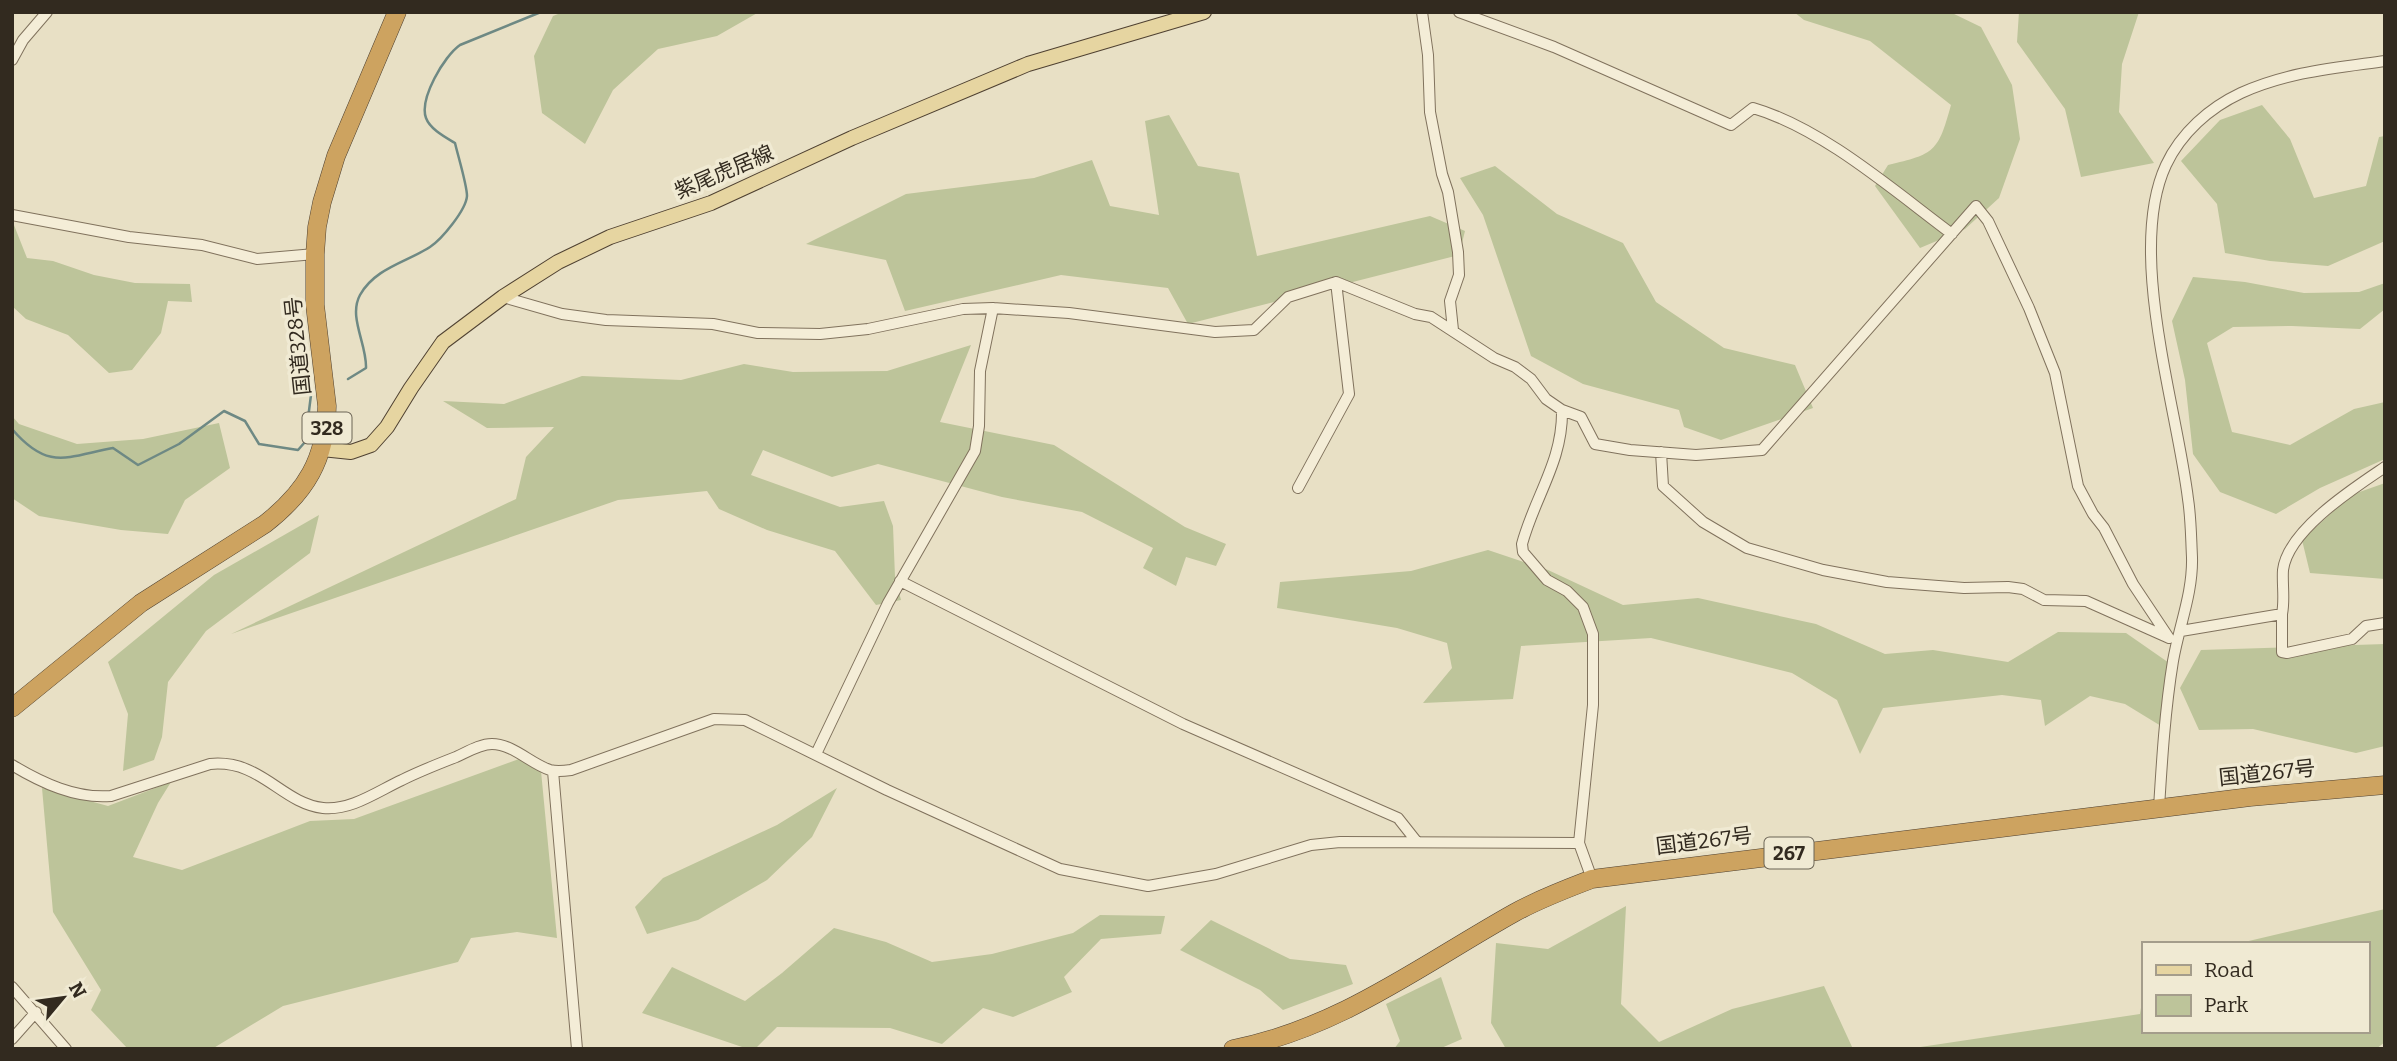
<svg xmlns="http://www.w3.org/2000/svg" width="2397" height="1061" font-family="Bitter,'Noto Sans JP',serif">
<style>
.green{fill:#bdc49a}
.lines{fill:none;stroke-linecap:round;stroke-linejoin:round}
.stream{stroke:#6e8984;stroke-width:2.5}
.minor-casing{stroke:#80725d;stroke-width:12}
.major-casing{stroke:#4f4131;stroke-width:16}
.highway-casing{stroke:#4f4131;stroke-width:19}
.minor{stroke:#f4edd7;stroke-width:10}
.major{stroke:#e6d5a1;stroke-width:14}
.highway{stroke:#cda360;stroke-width:18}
.labels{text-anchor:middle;stroke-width:7;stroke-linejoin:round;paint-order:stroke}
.shield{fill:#f0ead3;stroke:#6b6455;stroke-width:2}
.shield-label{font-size:19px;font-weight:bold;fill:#322a1f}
.street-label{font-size:21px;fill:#322a1f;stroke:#f0ead3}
</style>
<rect width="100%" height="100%" fill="#e8e0c5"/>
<path class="green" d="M563 12H759L717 36 658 49 613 90 585 144 542 113 534 56 553 16Z
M1794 12H1950L1981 27 2012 85 2020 139 1999 198 1965 229 1920 248 1875 186 1888 165C1935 154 1938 152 1951 105L1870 41 1804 20Z
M2019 12H2139L2122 64 2119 112 2154 163 2081 177 2065 109 2017 42Z
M2262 105 2290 139 2314 198 2366 186 2379 137 2385 136V241L2328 266 2270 261 2225 253 2217 204 2181 161 2220 120Z
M1169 115 1198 166 1239 173 1257 256 1430 216 1465 231 1459 255 1188 324 1168 288 1061 275 905 311 886 260 806 244 906 194 1034 178 1092 160 1110 206 1159 215 1145 121Z
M1495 166 1557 214 1623 243 1656 302 1724 348 1795 365 1813 408 1721 440 1684 427 1679 410 1583 384 1531 356 1483 215 1460 178Z
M12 220 27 258 53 261 94 275 135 283 190 284 192 302 168 301 161 333 132 370 109 373 68 335 26 319 12 306Z
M2193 277 2245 282 2304 293 2359 292 2385 283V309L2360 329 2292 326 2233 327 2207 343 2232 432 2290 445 2354 409 2385 402V459L2320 488 2276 514 2220 492 2193 454 2185 380 2172 321Z
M971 345 940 422 1054 445 1185 527 1226 544 1216 566 1186 557 1176 586 1143 568 1153 548 1082 512 1002 497 878 464 832 477 763 450 751 475 840 507 884 501 893 526 895 577 901 600 876 605 835 551 767 530 719 509 707 491 618 500 231 634 516 499 526 457 554 427 487 428 443 401 504 404 582 376 681 380 744 364 793 372 887 371Z
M12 416 19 424 77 444 143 439 219 423 230 468 185 500 168 534 121 530 39 516 12 498Z
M2385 483V579L2310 573 2302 540 2351 495Z
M319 515 310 553 206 631 168 682 162 737 154 760 123 771 128 714 108 662 214 575Z
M1488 550 1548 570 1623 605 1698 598 1816 624 1885 654 1933 650 2008 662 2058 632 2126 633 2172 665 2161 726 2125 704 2090 696 2045 726 2041 700 2002 695 1883 708 1860 754 1837 700 1792 673 1651 638 1521 646 1513 699 1423 703 1452 668 1447 643 1397 628 1277 608 1280 582 1411 571Z
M2385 644V746L2356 753 2253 729 2199 730 2180 688 2201 650Z
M519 759 541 771 557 938 517 932 471 938 458 962 283 1006 212 1049H128L91 1010 101 990 53 912 42 788 108 806 171 782 158 803 133 857 182 870 310 821 354 819Z
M837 788 812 837 767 880 698 920 647 934 635 907 663 878 777 825Z
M1626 906 1621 1004 1659 1042 1732 1009 1824 986 1853 1049H1506L1491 1023 1496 943 1548 949Z
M2385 909V1042L2376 1049H1907L2140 1014 2143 995V1031H2367V944H2236Z
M1100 915 1165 916 1161 934 1101 939 1064 977 1072 992 1013 1017 983 1008 942 1044 890 1028 777 1027 755 1049H748L642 1013 672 967 745 1001 782 973 834 928 886 942 932 962 992 954 1073 933Z
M1211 920 1290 959 1346 965 1353 984 1283 1010 1260 990 1180 950Z
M1441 977 1462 1039 1439 1049H1394L1400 1041 1386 1004Z"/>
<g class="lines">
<path class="stream" d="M348 379 366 368C367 344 348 317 360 295 375 268 407 262 430 247 442 239 466 210 467 196 467 185 458 156 455 143 445 137 430 129 426 118 419 99 444 56 460 45L541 12
M12 429C48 471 66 457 113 448L138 465 179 444 224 411 245 421 259 444 298 450 305 442 311 395"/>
<defs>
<path id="minor" d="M1422 12 1428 55 1430 112 1442 174 1448 192 1458 252 1459 275 1450 301 1453 330
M1459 12 1554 47 1731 125 1753 108C1822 128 1893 190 1952 234
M12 60 23 40 47 12
M12 215 129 237 202 245 257 259 315 254
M503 297 562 314 606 320 713 324 758 333 820 334 868 329 963 309 993 308 1069 313 1215 332 1254 330 1288 297 1336 282 1415 314 1431 317 1494 358 1515 367 1531 379 1546 399 1562 410C1563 461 1535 496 1522 544L1523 552 1547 580 1567 591 1583 607 1593 634V705L1579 843 1592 879
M1562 410 1581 417 1595 444 1630 450 1696 455 1762 450 1976 206 1988 221 2029 308 2055 373 2078 486 2093 514 2104 528 2133 584 2169 638
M1661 452 1663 486 1703 522 1747 548 1823 570 1887 582 1964 588 2008 587 2023 589 2044 600 2086 601 2169 638
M1298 488 1349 394 1336 282
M900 581 1183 724 1398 818 1417 842
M2282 614V652L2287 653 2352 639 2366 626 2385 623
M2181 631 2282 614C2285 599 2282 585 2283 570 2288 530 2354 488 2385 467
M816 754 888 603 975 451 979 426 980 371 993 308
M12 765C42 783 76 799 111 796L210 764C261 759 281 803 323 808 351 811 378 791 402 780 420 771 438 764 456 757 467 752 480 744 492 744 513 744 531 764 550 770 557 772 564 771 571 770L714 719 745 720 887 790 1060 869 1148 886 1216 874 1311 845 1340 842 1579 843
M553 771 577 1049
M2159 808C2162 759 2165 710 2173 661 2179 626 2193 593 2192 557 2191 538 2191 518 2188 499 2177 407 2126 251 2166 165 2181 133 2209 108 2241 93 2287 72 2335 68 2385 61
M12 987 66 1049
M12 1039 36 1012"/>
<path id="major" d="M322 449 351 452 371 445 387 427 411 388 443 342 503 297 558 262 610 237 711 203 852 138 1028 64 1204 12"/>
<path id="highway" d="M12 708 141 603 265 524C306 492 326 459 327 406L315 305V254L317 227 322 202 336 156 397 12
M1233 1049C1340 1028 1421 965 1514 913 1539 899 1566 889 1592 879L2250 797 2385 785"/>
</defs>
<use href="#minor" class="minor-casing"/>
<use href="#major" class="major-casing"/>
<use href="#highway" class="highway-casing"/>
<use href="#minor" class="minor"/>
<use href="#major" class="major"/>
<use href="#highway" class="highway"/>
</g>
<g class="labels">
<g class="shield">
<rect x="302.5" y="412.5" width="49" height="31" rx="5"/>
<rect x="1764.5" y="837.5" width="49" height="31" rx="5"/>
</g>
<g class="shield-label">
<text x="327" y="435">328</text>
<text x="1789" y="860">267</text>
</g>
<g class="street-label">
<text transform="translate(724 172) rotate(-23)" y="7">紫尾虎居線</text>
<text transform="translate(298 346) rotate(-96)" y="7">国道328号</text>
<text transform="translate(2267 773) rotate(-6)" y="7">国道267号</text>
<text transform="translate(1704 841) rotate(-7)" y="7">国道267号</text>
</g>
</g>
<rect width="2397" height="1061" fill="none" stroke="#322a1f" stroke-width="28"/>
<rect x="2142" y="942" width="228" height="91" fill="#f0ead3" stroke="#a49d8b" stroke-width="2"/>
<rect x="2156" y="965" width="35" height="10" fill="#e6d5a1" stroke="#a49d8b" stroke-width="2"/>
<text x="2204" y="977" font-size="21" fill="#322a1f">Road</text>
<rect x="2156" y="995" width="35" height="21" fill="#bdc49a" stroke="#a49d8b" stroke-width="2"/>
<text x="2204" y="1012" font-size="21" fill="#322a1f">Park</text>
<g transform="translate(63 998) rotate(61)" stroke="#f0ead3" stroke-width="5" paint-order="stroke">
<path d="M0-5L12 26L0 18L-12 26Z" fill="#322a1f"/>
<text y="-10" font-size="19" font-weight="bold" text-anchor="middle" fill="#322a1f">N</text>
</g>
</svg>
